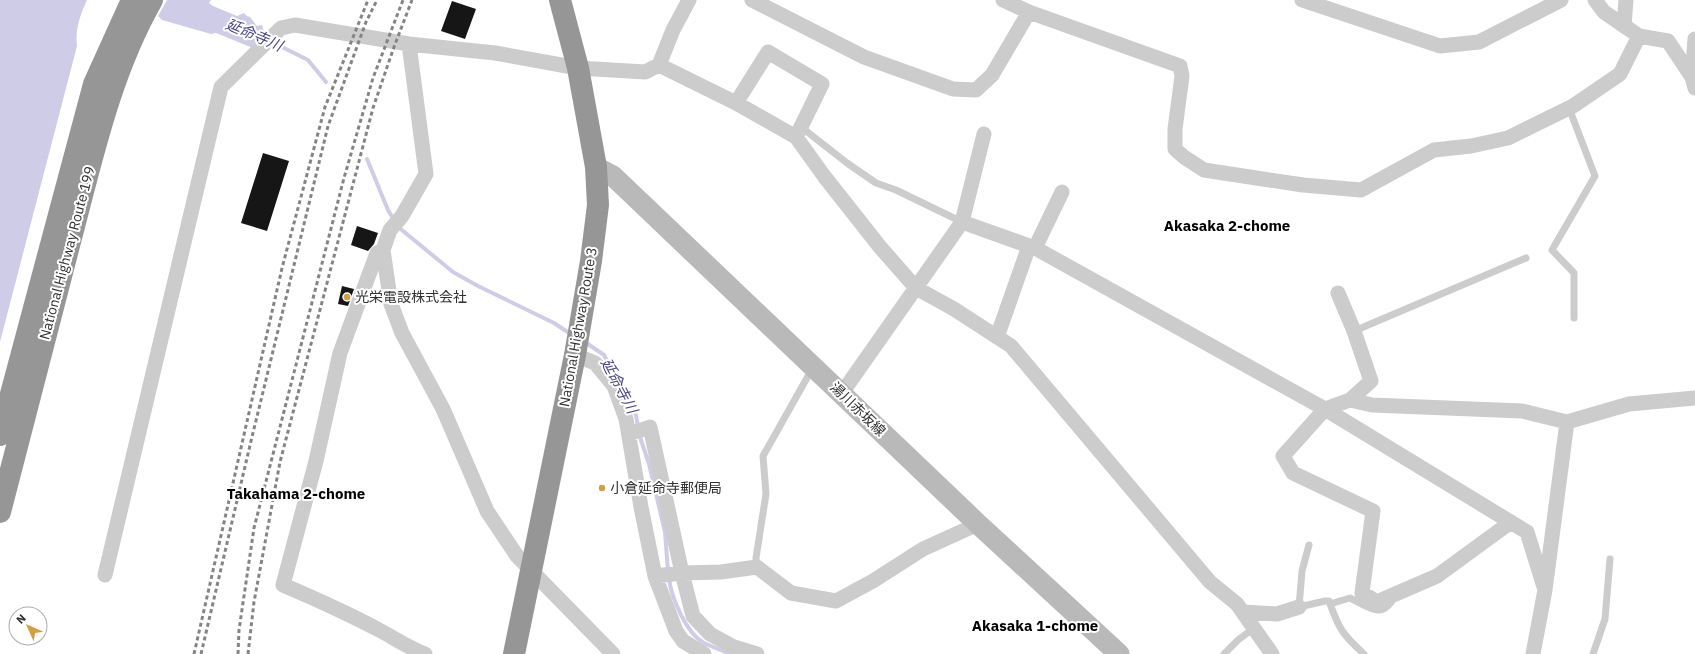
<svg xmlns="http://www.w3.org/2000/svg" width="1695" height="654" font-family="'IBM Plex Sans','Noto Sans JP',sans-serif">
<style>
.water{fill:#cfcce8}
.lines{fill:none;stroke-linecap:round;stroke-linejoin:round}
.stream{stroke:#cfcce8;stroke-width:4}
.building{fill:#161616}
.lane{stroke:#ccc;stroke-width:7}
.street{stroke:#ccc;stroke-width:15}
.secondary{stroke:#b9b9b9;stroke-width:21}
.highway{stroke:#969696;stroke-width:22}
.rail{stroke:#848484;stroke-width:3;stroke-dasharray:4 3;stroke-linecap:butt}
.poi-dot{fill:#d29f44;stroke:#fff;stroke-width:1.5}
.labels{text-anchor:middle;stroke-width:4;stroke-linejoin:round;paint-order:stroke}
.street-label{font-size:14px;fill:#2f2f2f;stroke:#fff}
.poi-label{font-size:14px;fill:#2f2f2f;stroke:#fff;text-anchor:start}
.water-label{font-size:15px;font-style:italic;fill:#4c4588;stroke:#fff}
.neighbourhood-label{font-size:15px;font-weight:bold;fill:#000;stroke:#fff}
</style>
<rect width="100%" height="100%" fill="#fff"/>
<path class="water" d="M0 0H87C80 15 75 30 77 46L0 342Z
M167 0H211L209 3 213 6 237 16 244 13 247 16 250 17 257 26 262 25 265 36 253 48 216 33 211 34 162 20 158 16Z"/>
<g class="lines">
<path class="stream" d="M272 42 308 60 326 82
M367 159 388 210 394 220
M397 226 453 272 478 286 554 323 572 335
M585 342 604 355 617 380
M623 391 636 415 638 427
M639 434 649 464 665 532 668 571
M669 578C671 597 686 633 704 643 712 647 721 649 729 654"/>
</g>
<path class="building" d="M452 1 476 9 465 39 441 31Z
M263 153 289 161 267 231 241 223Z
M357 226 378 233 374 244 368 251 351 245Z
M342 286 354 289 348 306 338 304Z"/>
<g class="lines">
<path class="lane" d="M1569 108 1595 176 1552 250 1574 273V318
M801 127 847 163 876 183 896 190 962 222
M1354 331 1526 258
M1309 545 1302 571 1299 607 1325 601H1329C1339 629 1342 634 1364 654
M757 567 756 558 766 494 763 456 812 369
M1330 604 1350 598C1369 607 1382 621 1395 596
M1224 654 1238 640 1254 628
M1593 654 1605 619 1610 559"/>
<path class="street" d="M752 0 864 57 953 89 976 90 992 75 1029 12
M1003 0 1029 12 1180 66 1182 76 1175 129V149L1184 157 1204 170 1303 185 1361 190 1434 150 1471 146 1508 138 1573 106 1620 74 1639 36
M1302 0 1440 46 1479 42 1561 0
M1595 0 1604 12 1639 36 1668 41 1692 77 1695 88
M1624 26 1626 0
M409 44 426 174 402 216 390 230 383 250 391 304 402 333 443 409 487 511 517 556 613 654
M659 65 736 103 796 137 824 176 880 247 916 288 954 309 1011 346 1210 582 1237 604 1272 654
M1692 77 1695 39
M736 103 768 52 822 84 796 137
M962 222 1035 248 1325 409 1527 532 1545 590
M1035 248 1062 192
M383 250 377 253 340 353 316 461 283 585C316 599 349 614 381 631 396 639 409 648 425 654
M1338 293 1354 331 1371 381 1350 400 1325 409 1283 456 1293 473 1373 511 1362 593 1377 602 1437 576 1511 522
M997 337 1029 246
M575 355 595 363 614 386 626 419 641 507 655 576 676 631 683 641 704 654
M842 393 962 222 984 134
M1350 400 1372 405 1522 411 1567 422
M629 434 650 427 682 573 693 616 710 634 734 647 757 654
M105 575 221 87 281 28 295 25 409 44 495 53 578 68 645 72 659 65 673 30 689 0
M655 576 682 573 721 572 757 567 791 593 836 601 873 581 923 549 978 524
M1243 612 1277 614 1299 607
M1533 654 1545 590 1567 422 1629 404 1695 398"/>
<path class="secondary" d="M596 167 613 176 978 524 1119 654"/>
<path class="highway" d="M0 435 94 84 132 0
M0 512C24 419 48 326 72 234 93 154 111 72 152 0
M514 654 575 355 591 261 598 205 596 167 578 68 560 0"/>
<path class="rail" d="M194 654 282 268 325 107 368 0
M201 654 251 441 328 126 366 22 377 0
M238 654 239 630 254 528 344 178 373 78 403 0
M248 654 254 602 280 462 373 108 394 47 412 0"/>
</g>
<g class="poi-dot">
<circle cx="347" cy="297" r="4"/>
<circle cx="602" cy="488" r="4"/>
</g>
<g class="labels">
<g class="street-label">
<text transform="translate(67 253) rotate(-75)" y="5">National Highway Route 199</text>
<text transform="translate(578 327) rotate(-80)" y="5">National Highway Route 3</text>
<text transform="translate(858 409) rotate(44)" y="5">湯川赤坂線</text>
</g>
<g class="poi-label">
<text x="355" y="302">光栄電設株式会社</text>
<text x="610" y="493">小倉延命寺郵便局</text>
</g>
<g class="water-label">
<text transform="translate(254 35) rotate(23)" y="5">延命寺川</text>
<text transform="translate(619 386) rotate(62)" y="5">延命寺川</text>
</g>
<g class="neighbourhood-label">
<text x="1227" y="231">Akasaka 2-chome</text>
<text x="296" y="499">Takahama 2-chome</text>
<text x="1035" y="631">Akasaka 1-chome</text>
</g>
</g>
<g transform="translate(28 626) rotate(315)"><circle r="19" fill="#ffffff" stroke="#acacac"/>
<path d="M0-3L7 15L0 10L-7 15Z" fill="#d29f44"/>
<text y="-6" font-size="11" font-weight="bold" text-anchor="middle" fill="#2f2f2f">N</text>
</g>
</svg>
